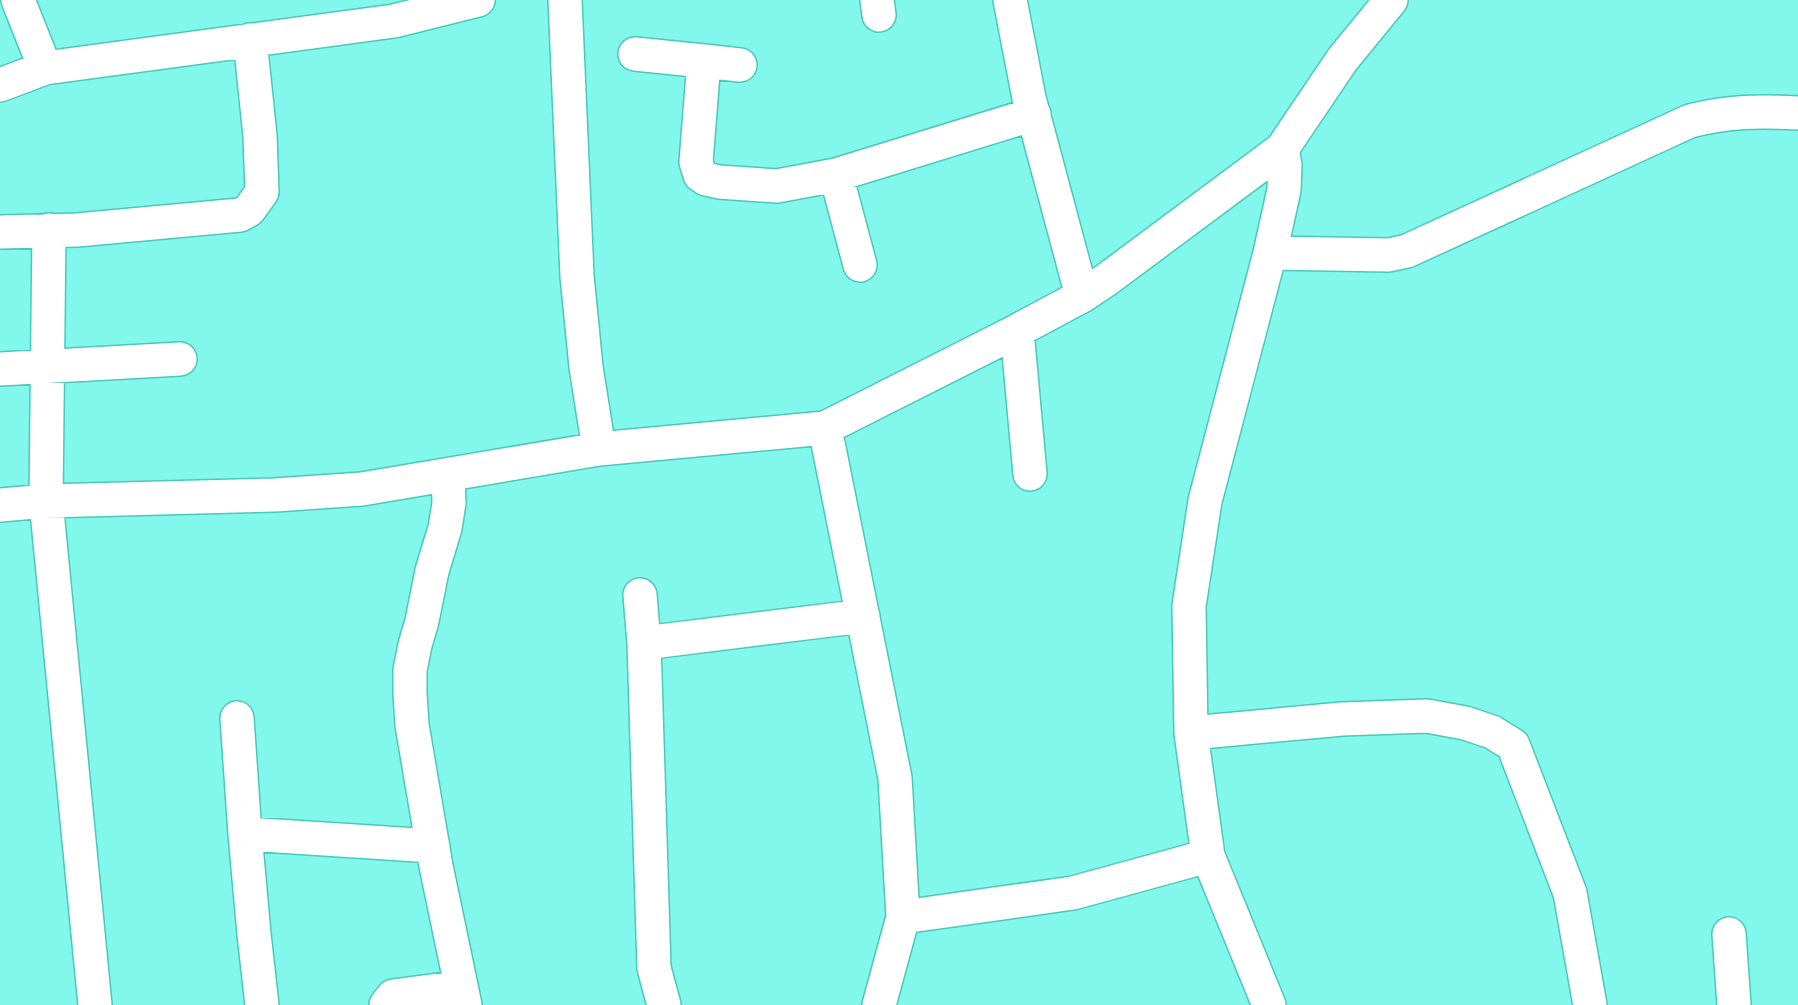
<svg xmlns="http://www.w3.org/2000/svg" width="1798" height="1005" font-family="Barlow,sans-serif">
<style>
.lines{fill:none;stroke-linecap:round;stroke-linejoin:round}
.street-casing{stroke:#4cc7bc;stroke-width:36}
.street{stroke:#fff;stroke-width:33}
</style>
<rect width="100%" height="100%" fill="#82f8ed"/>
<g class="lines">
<defs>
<path id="street" d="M565 0 577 276 586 367 599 449
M877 0 879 15
M1010 0 1029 98 1082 296
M635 54 704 61 696 162 700 175 706 179 719 182 777 186 836 175 1034 114
M704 61 740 65
M45 68 394 21 478 0
M0 85 45 68 18 0
M836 175 860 265
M49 230 46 501 95 1005
M0 232 77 230 240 215 249 210 262 192 260 136 250 40
M1270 253 1389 255 1407 251 1690 121C1729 111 1759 111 1798 113
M1017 331 1030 474
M0 369 180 359
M825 428 895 778 903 917 879 1005
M448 476 449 503 445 528 432 571 422 621 415 645 410 670V693L412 725 436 866 465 1005
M0 505 46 501 275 495 362 489 599 449 825 428 1011 334 1082 296 1106 280 1282 149 1342 60 1391 0
M640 595 644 643
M237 718 245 834
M1191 733 1342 719 1427 716 1465 723 1492 732 1513 745 1570 893 1590 1005
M903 917 1073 893 1208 856
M1729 934 1734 1005
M262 1005 254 934 245 834 433 846
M386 1005 393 996 461 987
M664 1005 654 968 644 643 863 616
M1269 1005 1208 856 1191 733 1189 606 1205 501 1270 253 1284 190 1285 165 1282 149"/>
</defs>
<use href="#street" class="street-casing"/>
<use href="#street" class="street"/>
</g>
</svg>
